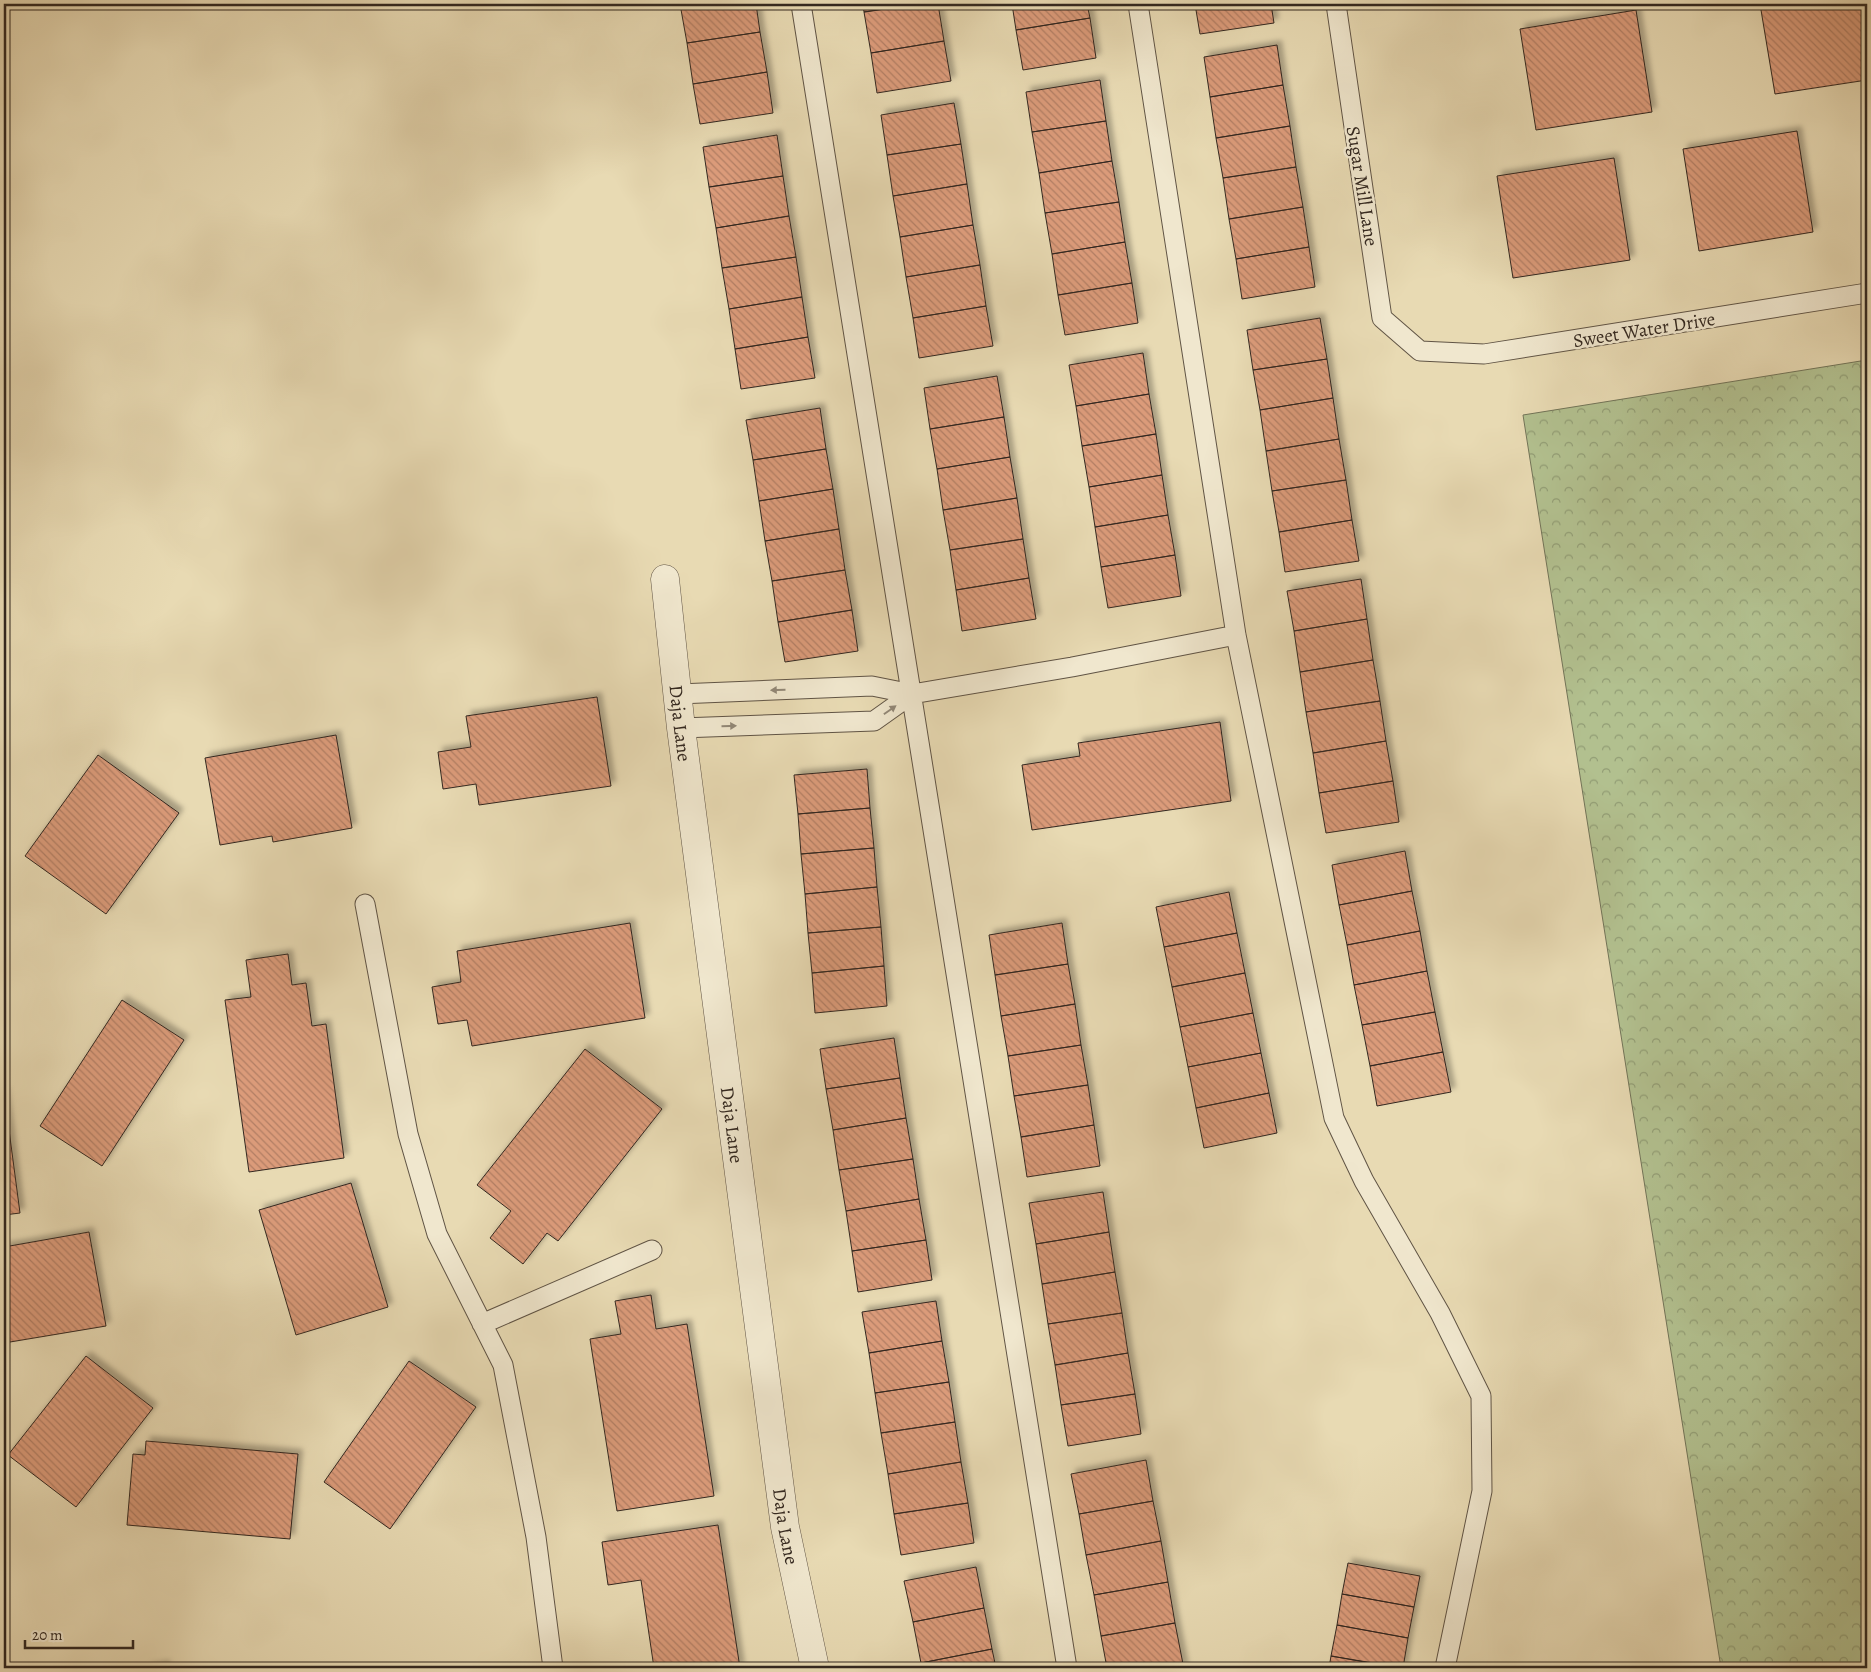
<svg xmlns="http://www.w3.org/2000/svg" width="1871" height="1672" font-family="Alegreya,serif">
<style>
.forest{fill:url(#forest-crowns);stroke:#727458}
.building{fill:url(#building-back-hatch);stroke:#332820;filter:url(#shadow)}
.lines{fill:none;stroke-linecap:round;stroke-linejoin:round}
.service-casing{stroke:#605445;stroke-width:21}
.minor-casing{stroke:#605445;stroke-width:29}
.service{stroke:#f0e7ce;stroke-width:19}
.minor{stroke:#f0e7ce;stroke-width:28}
.oneway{fill:#928877}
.labels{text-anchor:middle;stroke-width:5;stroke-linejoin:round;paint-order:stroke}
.street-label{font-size:19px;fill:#332820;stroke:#f0e7ce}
</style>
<defs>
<pattern id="forest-crowns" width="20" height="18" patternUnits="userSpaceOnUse" patternTransform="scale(1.25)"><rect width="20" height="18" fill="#b2c08f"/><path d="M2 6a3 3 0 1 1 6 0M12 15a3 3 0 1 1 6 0" fill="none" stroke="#919c74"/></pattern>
<pattern id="building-back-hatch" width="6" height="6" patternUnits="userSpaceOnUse" patternTransform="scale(1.25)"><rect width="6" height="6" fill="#db9b7a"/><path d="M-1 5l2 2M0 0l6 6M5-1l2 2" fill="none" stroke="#b27e64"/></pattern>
<filter id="shadow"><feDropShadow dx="4.5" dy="-4.5" stdDeviation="2.5" flood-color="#0004"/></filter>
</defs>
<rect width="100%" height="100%" fill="#e8dab3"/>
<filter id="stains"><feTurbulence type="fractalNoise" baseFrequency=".004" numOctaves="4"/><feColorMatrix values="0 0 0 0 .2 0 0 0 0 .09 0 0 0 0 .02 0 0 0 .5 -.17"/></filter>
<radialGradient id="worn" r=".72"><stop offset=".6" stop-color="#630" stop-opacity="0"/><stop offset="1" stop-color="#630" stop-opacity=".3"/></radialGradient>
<path class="forest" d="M1867 360V1668H1721L1523 415Z"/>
<path class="building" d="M680 4H756L760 32 687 43Z
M863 4H918L864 12Z
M918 4H938L944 41 871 53 864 12Z
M1012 4H1087L1090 18 1016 30Z
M1195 4H1271L1274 23 1200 34Z
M1760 4H1867V80L1775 94Z
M1636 10 1652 112 1536 130 1520 29Z
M1090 18 1096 58 1023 70 1016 30Z
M760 32 767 72 693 84 687 43Z
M944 41 951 81 877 93 871 53Z
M1277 45 1283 85 1210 97 1204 57Z
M767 72 773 113 700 124 693 84Z
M1100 80 1106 121 1032 132 1026 92Z
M1283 85 1290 126 1216 138 1210 97Z
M954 103 961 144 887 155 881 115Z
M1106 121 1112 161 1039 173 1032 132Z
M1290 126 1296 167 1223 178 1216 138Z
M1797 131 1813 232 1699 251 1683 149Z
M777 135 783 176 709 187 703 147Z
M961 144 967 184 893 196 887 155Z
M1614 158 1630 260 1513 278 1497 176Z
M1112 161 1119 202 1045 213 1039 173Z
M1296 167 1303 207 1229 219 1223 178Z
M783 176 789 216 716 228 709 187Z
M967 184 973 225 900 237 893 196Z
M1119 202 1125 242 1052 254 1045 213Z
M1303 207 1309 247 1236 259 1229 219Z
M789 216 796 257 722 268 716 228Z
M973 225 980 265 906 277 900 237Z
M1125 242 1132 283 1058 295 1052 254Z
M1309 247 1315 287 1242 299 1236 259Z
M796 257 802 297 729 309 722 268Z
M980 265 986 306 913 318 906 277Z
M1132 283 1138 323 1065 335 1058 295Z
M802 297 808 337 735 349 729 309Z
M986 306 993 346 919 358 913 318Z
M1320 318 1327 359 1253 370 1247 330Z
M808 337 815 378 741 389 735 349Z
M1143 353 1149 394 1076 406 1069 365Z
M1327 359 1333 398 1260 410 1253 370Z
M997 376 1004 417 930 429 924 388Z
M1149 394 1156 434 1082 446 1076 406Z
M1333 398 1339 439 1266 451 1260 410Z
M820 408 826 449 753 460 746 420Z
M1004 417 1010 457 937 469 930 429Z
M1156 434 1162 475 1089 487 1082 446Z
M1339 439 1346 480 1272 491 1266 451Z
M826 449 833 489 759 501 753 460Z
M1010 457 1017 498 943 510 937 469Z
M1162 475 1168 515 1095 527 1089 487Z
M1346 480 1352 520 1279 532 1272 491Z
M833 489 839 529 765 541 759 501Z
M1017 498 1023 539 950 550 943 510Z
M1168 515 1175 555 1101 567 1095 527Z
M1352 520 1359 561 1285 572 1279 532Z
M839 529 845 570 772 581 765 541Z
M1023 539 1029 578 956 590 950 550Z
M1175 555 1181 596 1108 608 1101 567Z
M845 570 852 610 778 622 772 581Z
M1029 578 1036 619 962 631 956 590Z
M1361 579 1367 619 1294 631 1287 591Z
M852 610 858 651 785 662 778 622Z
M1367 619 1373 660 1300 672 1294 631Z
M1373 660 1380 701 1306 712 1300 672Z
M597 697 611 786 479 805 476 784 443 789 438 752 471 747 466 716Z
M1380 701 1386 741 1313 753 1306 712Z
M1220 722 1231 801 1032 830 1022 765 1080 756 1078 743Z
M336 735 352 828 273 842 272 836 220 845 205 758Z
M1386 741 1393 781 1319 793 1313 753Z
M98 755 179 813 106 914 25 856Z
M867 769 870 808 798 814 794 775Z
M1393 781 1399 822 1326 833 1319 793Z
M870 808 874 848 801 854 798 814Z
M874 848 877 887 805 894 801 854Z
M1405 851 1412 891 1339 905 1332 865Z
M877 887 881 927 808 933 805 894Z
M1412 891 1420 931 1347 945 1339 905Z
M1229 892 1237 933 1164 947 1156 907Z
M630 923 645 1018 472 1046 467 1020 438 1024 432 987 461 982 457 951Z
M1062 923 1068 964 995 975 989 935Z
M881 927 884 966 812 973 808 933Z
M1420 931 1427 971 1354 985 1347 945Z
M1237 933 1245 973 1172 987 1164 947Z
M288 954 292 985 306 983 312 1026 326 1024 344 1158 249 1172 225 1000 251 997 246 960Z
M1068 964 1075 1004 1001 1016 995 975Z
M884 966 887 1006 815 1013 812 973Z
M1427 971 1435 1012 1362 1025 1354 985Z
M1245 973 1253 1013 1180 1027 1172 987Z
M122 1000 184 1040 102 1166 40 1126Z
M1075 1004 1081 1045 1008 1056 1001 1016Z
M1435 1012 1443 1052 1370 1066 1362 1025Z
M1253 1013 1261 1053 1188 1067 1180 1027Z
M894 1038 900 1078 826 1089 820 1049Z
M1081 1045 1088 1085 1014 1096 1008 1056Z
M585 1049 662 1109 558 1241 547 1233 523 1264 490 1238 511 1211 477 1185Z
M1443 1052 1451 1092 1377 1106 1370 1066Z
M1261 1053 1269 1093 1196 1108 1188 1067Z
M900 1078 906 1118 833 1130 826 1089Z
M1088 1085 1094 1125 1021 1137 1014 1096Z
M4 1092 20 1213 4 1215Z
M1269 1093 1277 1133 1204 1148 1196 1108Z
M906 1118 913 1159 839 1170 833 1130Z
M1094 1125 1100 1166 1027 1177 1021 1137Z
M913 1159 919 1199 846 1211 839 1170Z
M351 1183 388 1307 296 1335 259 1210Z
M1103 1192 1109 1232 1036 1244 1029 1203Z
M919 1199 926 1240 852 1251 846 1211Z
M89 1232 106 1326 4 1343V1247Z
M1109 1232 1115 1272 1042 1284 1036 1244Z
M926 1240 932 1280 858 1292 852 1251Z
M1115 1272 1122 1313 1048 1324 1042 1284Z
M651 1295 656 1329 687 1324 714 1496 617 1511 590 1339 621 1334 615 1301Z
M936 1301 942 1341 869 1353 862 1312Z
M1122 1313 1128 1353 1055 1365 1048 1324Z
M942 1341 949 1382 875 1393 869 1353Z
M1128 1353 1135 1394 1061 1405 1055 1365Z
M86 1356 153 1408 76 1507 8 1455Z
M409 1361 476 1407 390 1529 324 1482Z
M949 1382 955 1422 881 1433 875 1393Z
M1135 1394 1141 1434 1068 1446 1061 1405Z
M955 1422 961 1462 888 1474 881 1433Z
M146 1441 298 1454 290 1539 127 1525 133 1454 145 1455Z
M1146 1460 1153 1501 1079 1514 1071 1474Z
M961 1462 968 1503 894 1514 888 1474Z
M1153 1501 1161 1541 1086 1555 1079 1514Z
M968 1503 974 1543 901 1555 894 1514Z
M718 1525 740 1668H654L641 1580 608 1585 602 1542Z
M1161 1541 1168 1582 1094 1595 1086 1555Z
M1348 1563 1420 1576 1414 1607 1342 1594Z
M976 1567 984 1608 913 1622 904 1581Z
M1168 1582 1175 1623 1101 1636 1094 1595Z
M1342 1594 1414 1607 1408 1638 1337 1625Z
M984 1608 992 1649 921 1663 913 1622Z
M1175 1623 1183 1664 1157 1668H1107L1101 1636Z
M1337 1625 1408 1638 1403 1668 1331 1656Z
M992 1649 996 1668H922L921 1663Z
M1331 1656 1398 1668H1329Z
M1183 1664 1184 1668H1157Z
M165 1665 166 1668H146Z"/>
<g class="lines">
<defs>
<path id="service" d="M801 4 1067 1668
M1138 4 1236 635 1334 1118 1364 1181 1440 1313 1481 1396 1482 1491 1445 1668
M1336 4 1382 318 1420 351 1484 354 1867 293
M678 694 872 686 912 694 1072 667 1236 635
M681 728 874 721 912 694
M365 904 408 1134 437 1234 503 1365 536 1537 553 1668
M482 1324 652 1250"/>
<g id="minor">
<path id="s1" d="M665 579 681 728 785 1527 815 1668"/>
</g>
</defs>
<use href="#service" class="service-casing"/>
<use href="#minor" class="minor-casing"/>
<use href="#service" class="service"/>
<use href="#minor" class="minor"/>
</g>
<defs><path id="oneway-solid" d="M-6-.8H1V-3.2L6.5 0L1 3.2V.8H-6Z" transform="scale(1.25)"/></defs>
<g class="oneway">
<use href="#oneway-solid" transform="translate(778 690) rotate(178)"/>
<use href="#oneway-solid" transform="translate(890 710) rotate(-35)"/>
<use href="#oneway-solid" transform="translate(729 726) rotate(-2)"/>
</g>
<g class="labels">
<g class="street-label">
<text transform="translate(1363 186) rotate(81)" y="7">Sugar Mill Lane</text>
<text transform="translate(1644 329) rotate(-9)" y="7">Sweet Water Drive</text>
<text dy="7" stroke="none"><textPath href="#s1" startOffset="145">Daja Lane</textPath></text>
<text dy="7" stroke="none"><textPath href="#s1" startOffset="550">Daja Lane</textPath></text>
<text dy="7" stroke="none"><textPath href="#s1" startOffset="955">Daja Lane</textPath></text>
</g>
</g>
<rect width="1871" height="1672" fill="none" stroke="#e8dab3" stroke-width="20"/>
<rect x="5" y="5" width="1861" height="1662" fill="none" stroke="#332820" stroke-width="2.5"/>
<rect x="10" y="10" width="1851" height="1652" fill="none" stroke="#332820"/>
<path d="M25 1640v8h108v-8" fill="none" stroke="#332820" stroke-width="2.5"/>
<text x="32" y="1640" font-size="15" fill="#332820" stroke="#f0e7ce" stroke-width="4" paint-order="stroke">20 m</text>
<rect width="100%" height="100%" filter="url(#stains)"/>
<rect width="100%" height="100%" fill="url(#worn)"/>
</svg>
